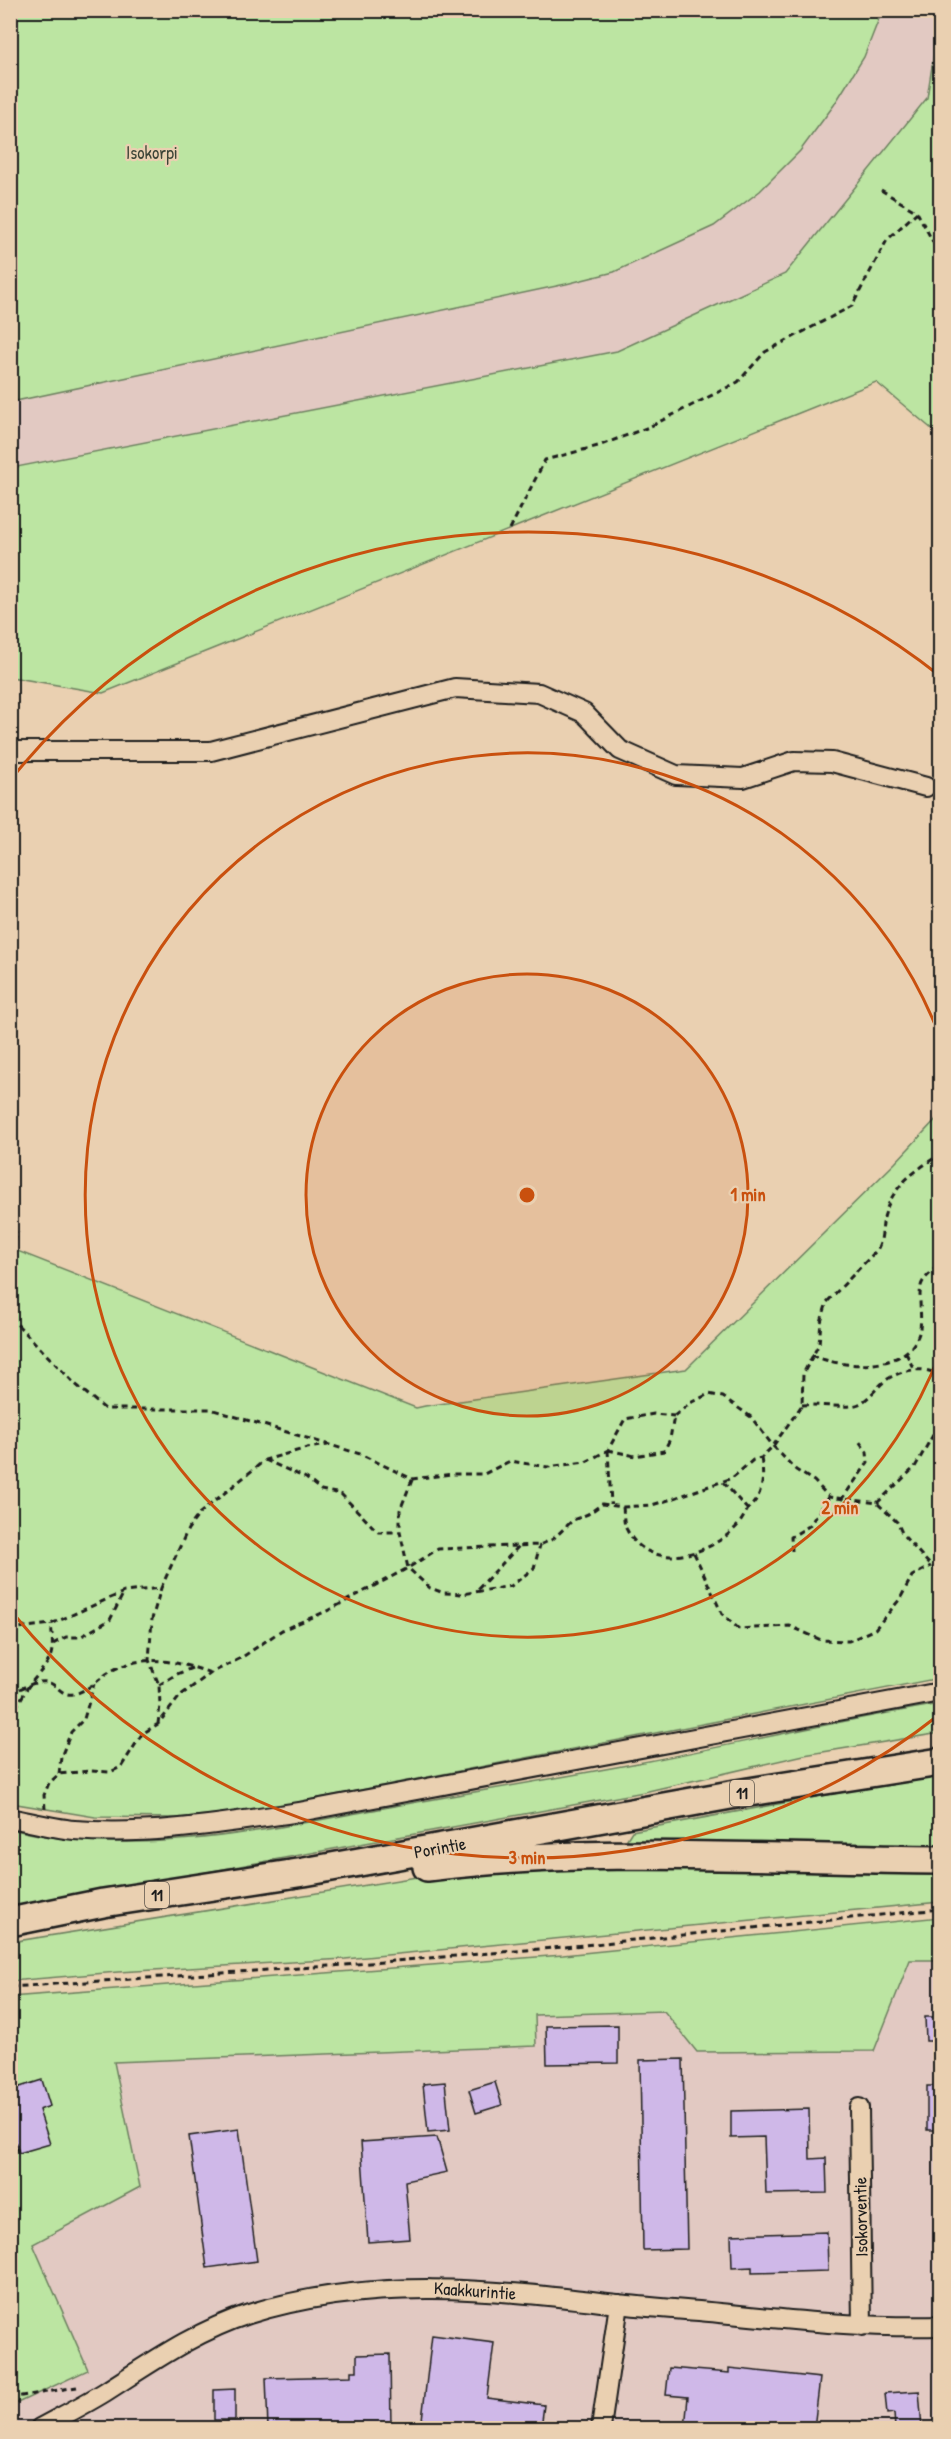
<svg xmlns="http://www.w3.org/2000/svg" width="951" height="2439" font-family="'Patrick Hand',sans-serif">
<style>
.built{fill:#e2c9c2}
.green{fill:#bce5a2;stroke:#6c805f;stroke-width:1.5}
.building{fill:#cfb8e8;stroke:#1c1c1c;stroke-width:1.5}
.lines{fill:none;stroke-linecap:round;stroke-linejoin:round}
.minor-casing{stroke:#1c1c1c;stroke-width:22}
.highway-casing{stroke:#1c1c1c;stroke-width:32}
.path{stroke:#1c1c1c;stroke-width:3;stroke-dasharray:6 4.5;stroke-linecap:butt}
.minor{stroke:#ead0b1;stroke-width:18}
.highway{stroke:#ead0b1;stroke-width:27}
.ring{fill:none;stroke:#c9500e;stroke-width:3}
.labels{text-anchor:middle;stroke-width:4.5;stroke-linejoin:round;paint-order:stroke}
.shield{fill:#ead0b1;stroke:#5a5249;stroke-width:1.5}
.shield-label{font-size:16px;font-weight:bold;fill:#1c1c1c}
.park-label{font-size:18px;fill:#3c4437;stroke:#ead0b1}
.street-label{font-size:18px;fill:#1c1c1c;stroke:#ead0b1}
.centre{fill:#c9500e;stroke:#ead0b1;stroke-width:3}
.ring-label{font-size:18px;text-anchor:middle;font-weight:bold;fill:#c9500e;stroke:#ead0b1;stroke-width:4.5;stroke-linejoin:round;paint-order:stroke}
</style>
<rect width="100%" height="100%" fill="#ead0b1"/>
<filter id="ink" filterUnits="userSpaceOnUse"><feTurbulence type="fractalNoise" baseFrequency=".0167" numOctaves="2"/><feDisplacementMap in="SourceGraphic" scale="12" xChannelSelector="R" yChannelSelector="G"/><feConvolveMatrix kernelMatrix="1 2 1 2 8 2 1 2 1" color-interpolation-filters="sRGB"/></filter>
<g filter="url(#ink)">
<path class="built" d="M839 11H940L928 98 785 274 617 351 11 468V345Z
M910 1960H940V2428H11L10 2406 88 2370 33 2244 140 2187 114 2062 535 2046V2015L664 2011 698 2052Z"/>
<path class="green" d="M14 11V10L882 11 864 57 834 105 800 151 760 191 714 226 614 272 566 284 11 402 10 13Z
M940 15V436L876 382 103 693 11 677V468L617 351 785 274 927 98Z
M940 1115V1678L257 1810 176 1818 95 1817 11 1803 10 1248 416 1408 425 1406 686 1369 895 1163Z
M940 1704V1733L804 1755 644 1792 11 1908V1829C139 1861 273 1828 400 1805 479 1791 559 1778 638 1763 739 1744 839 1720 940 1704Z
M940 1777V1850L631 1843 627 1839 632 1831 876 1786Z
M505 1865 940 1869V1902L345 1959 118 1972 11 1981V1942L448 1872Z
M940 1917V1960H910L874 2051 697 2052 664 2011 535 2015 536 2046 114 2062 140 2187 33 2244 88 2370 11 2406 10 1997 563 1955Z"/>
<path class="building" d="M925 2017H940V2041H926Z
M618 2025V2063L547 2064 546 2026Z
M683 2059 687 2249 643 2250 640 2060Z
M42 2080 50 2106 39 2110 50 2144 19 2153 10 2125V2090Z
M445 2082 450 2130 428 2132 423 2084Z
M495 2082 502 2105 476 2113 469 2090Z
M927 2086H940V2130H927Z
M809 2109 810 2159 826 2158 827 2193 766 2194 764 2137 731 2138V2111Z
M239 2129 257 2261 207 2268 189 2136Z
M437 2137 447 2172 405 2181 410 2239 368 2242 361 2142Z
M827 2232 828 2271 752 2273V2267L732 2268 731 2235Z
M432 2335 494 2343 487 2398 544 2405 541 2428H421Z
M390 2354 391 2428H268L266 2378 351 2376V2371H357V2355Z
M669 2368 729 2373V2368L820 2378 814 2428H685L688 2397 666 2395Z
M235 2389V2420H214V2390Z
M919 2391 922 2428H895L894 2413 887 2414 885 2393Z"/>
<g class="lines">
<defs>
<path id="minor" d="M10 751H211L455 688 539 693 584 713 620 750 676 775 743 778 794 761 832 762 926 787
M10 1818C31 1822 53 1828 74 1830 149 1836 225 1823 299 1812L940 1692
M859 2108 862 2326
M40 2428C62 2416 84 2405 105 2392 152 2362 196 2331 249 2314 370 2276 494 2289 617 2304 655 2308 692 2310 730 2314 800 2321 869 2328 940 2326
M601 2428 619 2304"/>
<path id="highway" d="M427 1867C597 1846 770 1859 940 1860
M10 1922 103 1903 304 1872 736 1794 940 1762"/>
</defs>
<use href="#minor" class="minor-casing"/>
<use href="#highway" class="highway-casing"/>
<path class="path" d="M881 190 917 212 940 255
M510 529 545 460 598 446 649 427 738 382 765 352 852 306 887 240 917 212
M10 1252 18 1232
M10 1317 74 1383 105 1409H210L360 1454 412 1479 452 1474H484L510 1461 548 1467 586 1462 608 1450 625 1419 654 1414 674 1416
M906 1353 914 1370
M812 1355C841 1369 907 1373 919 1333 923 1319 918 1301 921 1286 923 1278 930 1275 935 1268 938 1263 939 1256 940 1250
M802 1405C817 1404 848 1409 859 1404 871 1398 879 1383 891 1377 906 1369 926 1366 940 1376
M608 1450 635 1456 664 1451 670 1439 674 1416 692 1402 709 1394 723 1397 751 1417 773 1446 796 1470 814 1481 829 1497 877 1503 897 1522 903 1535 931 1566 940 1571
M608 1450 611 1504
M265 1460 306 1478 321 1490 341 1494 378 1532H400
M412 1480 400 1510V1532L408 1568 430 1588 444 1593 463 1594 511 1586 534 1568 540 1545
M723 1482 748 1510
M841 1500 868 1463 867 1452 859 1441
M877 1503 915 1467 933 1435 940 1431
M623 1507C624 1514 623 1524 627 1530 649 1574 711 1555 738 1525 742 1520 745 1514 748 1509 752 1505 757 1500 759 1494 764 1482 763 1470 761 1458
M792 1551 791 1537 809 1526 829 1497
M694 1553 722 1614 739 1629 790 1626 821 1640 849 1641 875 1629 900 1599 912 1576 931 1566
M478 1589 519 1546
M10 1629 51 1624 124 1592 161 1588 188 1529 200 1513 265 1460 307 1448 328 1445
M53 1644 66 1637H80L110 1620 123 1594
M159 1685 177 1674 192 1668
M10 1693C21 1689 39 1678 50 1683 59 1687 62 1696 74 1694 90 1690 100 1677 113 1670 146 1653 178 1662 211 1673
M10 1717C17 1707 23 1694 30 1684 51 1659 55 1659 51 1624
M158 1724 160 1705 159 1685 149 1660 152 1619 161 1588
M59 1774 61 1757 71 1732 84 1719 94 1684
M45 1809 44 1795 49 1783 59 1774 90 1771 110 1772 121 1767 142 1734 158 1724 181 1695 211 1673 241 1658 282 1630 327 1611 408 1568 438 1549 540 1545 553 1539 573 1520 588 1514 602 1504 623 1507 652 1505 672 1499 732 1478 753 1460 761 1458 773 1446 802 1405 803 1374 819 1344 821 1322 827 1302 877 1250C884 1238 881 1226 885 1214 894 1183 916 1171 940 1154
M10 1987 345 1965 564 1947 940 1909
M10 2395 16 2397 77 2387"/>
<use href="#minor" class="minor"/>
<use href="#highway" class="highway"/>
</g>
</g>
<circle cx="527" cy="1195" r="221" fill="#c9500e" fill-opacity=".12"/>
<g class="ring">
<circle cx="527" cy="1195" r="221"/>
<path d="M940 1353A442 442 0 1 1 940 1037"/>
<path d="M940 1714A663 663 0 0 1 12 1612M12 778A663 663 0 0 1 940 676"/>
</g>
<g class="labels">
<g class="shield">
<rect x="730" y="1780" width="24" height="26" rx="4.5"/>
<rect x="145" y="1882" width="24" height="26" rx="4.5"/>
</g>
<g class="shield-label">
<text x="742" y="1799">11</text>
<text x="157" y="1901">11</text>
</g>
<g class="park-label">
<text x="152" y="159">Isokorpi</text>
</g>
<g class="street-label">
<text transform="translate(440 1848) rotate(-10)" y="6">Porintie</text>
<text transform="translate(861 2217) rotate(-91)" y="6">Isokorventie</text>
<text transform="translate(475 2291) rotate(4)" y="6">Kaakkurintie</text>
</g>
</g>
<circle cx="527" cy="1195" r="9" class="centre"/>
<g class="ring-label">
<text x="748" y="1201">1 min</text>
<text x="840" y="1514">2 min</text>
<text x="527" y="1864">3 min</text>
</g>
<rect width="951" height="2439" fill="none" stroke="#ead0b1" stroke-width="36"/>
<rect x="18" y="18" width="915" height="2403" fill="none" stroke="#1c1c1c" stroke-width="2" filter="url(#ink)"/>
</svg>
